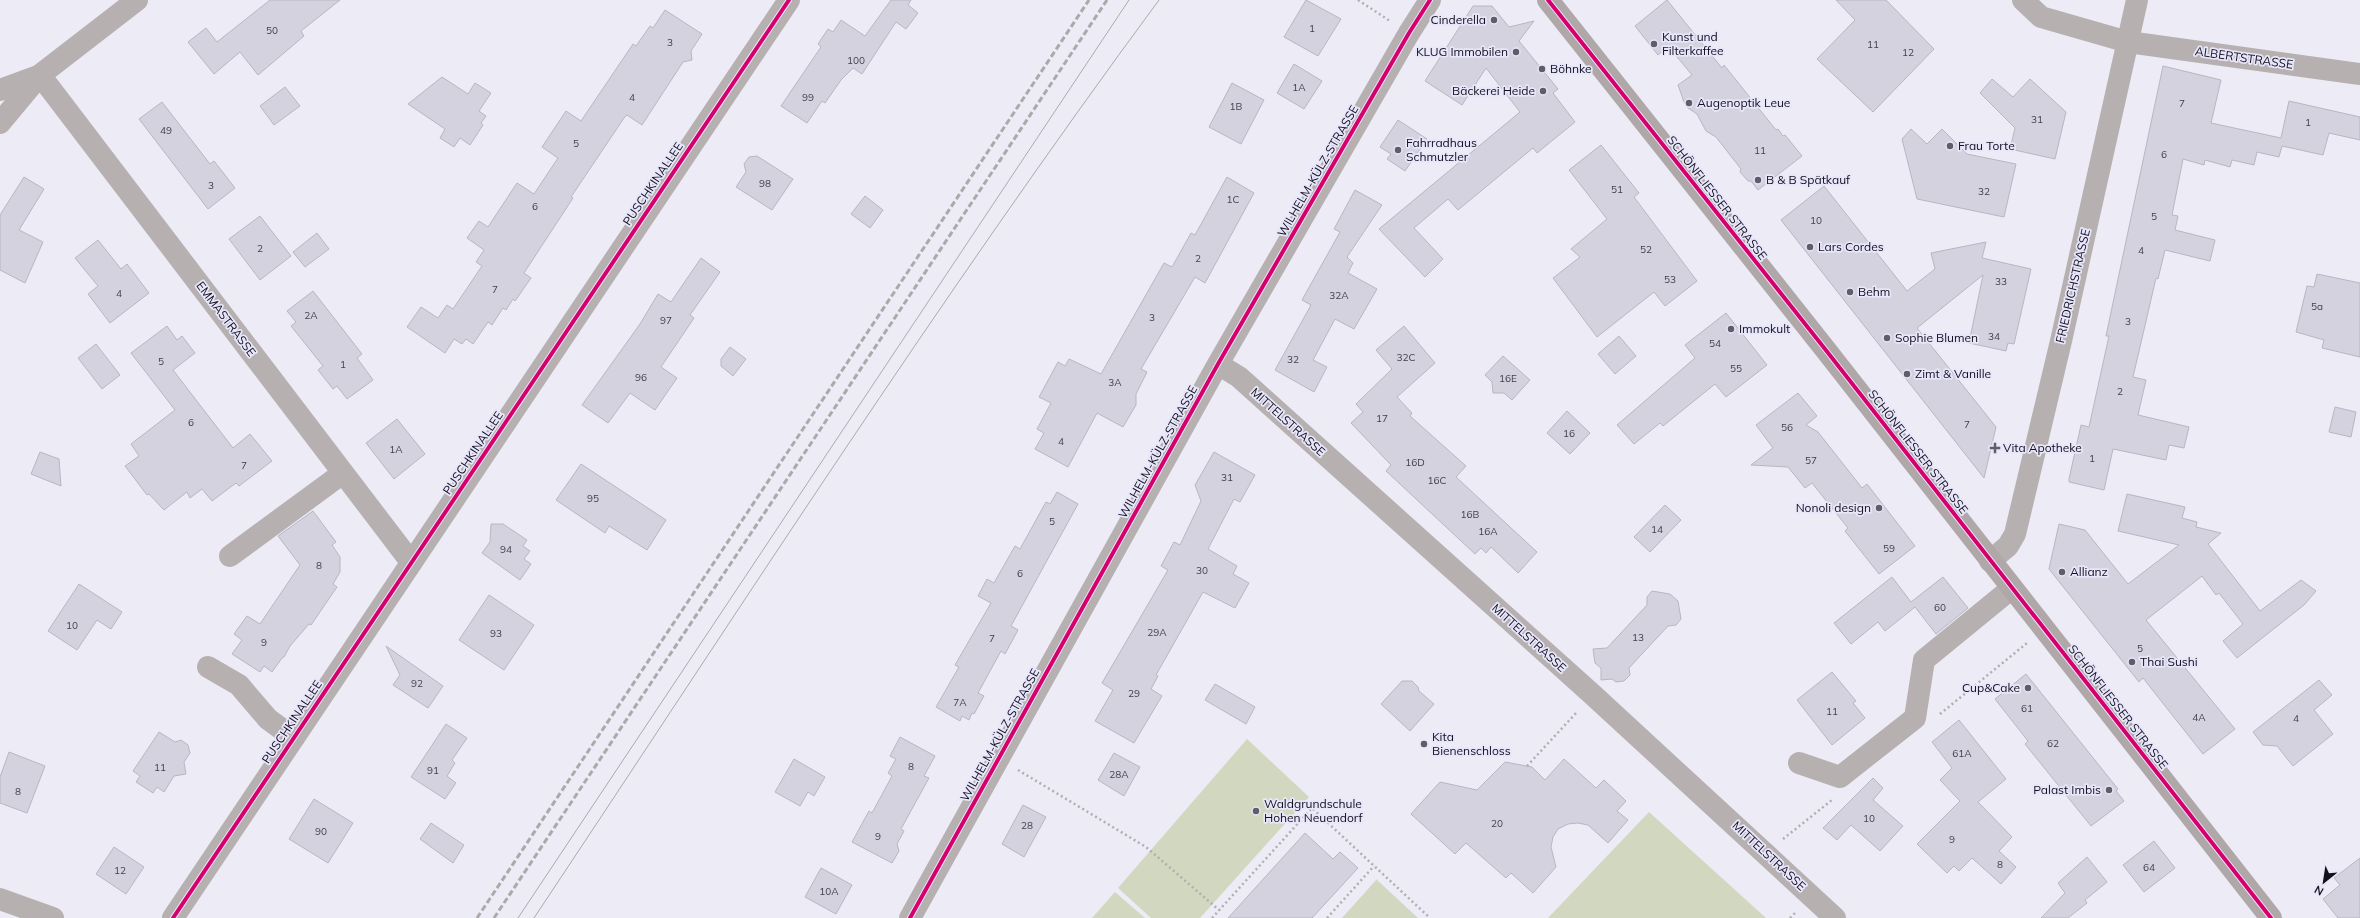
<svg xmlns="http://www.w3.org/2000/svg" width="2360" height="918" font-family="Mulish,sans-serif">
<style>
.green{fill:#d2d7c0}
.building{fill:#d3d2de;stroke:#b8b6c2}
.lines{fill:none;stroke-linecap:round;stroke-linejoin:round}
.path{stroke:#b2adaf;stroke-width:2.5;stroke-dasharray:2 3;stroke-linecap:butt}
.minor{stroke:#b6b0b0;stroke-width:22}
.major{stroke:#b0a8a8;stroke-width:22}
.tram{stroke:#ada9ab;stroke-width:1}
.rail{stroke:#ada9ab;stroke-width:3;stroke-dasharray:6 3;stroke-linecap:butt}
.cycleway-casing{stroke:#e8e6fb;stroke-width:6}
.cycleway{stroke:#d6006c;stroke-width:4}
.poi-dot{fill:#5e5d68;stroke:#e8e6fb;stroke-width:1.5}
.labels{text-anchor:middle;stroke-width:3.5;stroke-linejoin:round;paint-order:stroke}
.number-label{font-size:10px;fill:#42404c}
.poi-label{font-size:12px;fill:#12101c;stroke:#e8e6fb;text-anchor:start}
.street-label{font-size:12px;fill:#12101c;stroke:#e8e6fb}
</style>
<rect width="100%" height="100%" fill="#ecebf6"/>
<path class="green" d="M1247 739 1309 797 1200 918H1151L1118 888Z
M1649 812 1766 918H1548Z
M1377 879V880L1418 918H1342Z
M1115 892 1145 918H1092Z"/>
<path class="building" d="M270 0H340L301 31 304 36 258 75 240 52 214 74 188 42 206 28 217 42Z
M891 0H911L908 5 918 13 906 29 896 22 862 74 853 68 841 80 825 103 822 101 807 123 781 106 821 47 818 44 828 29 833 32 841 20 865 36Z
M1306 0 1341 19 1318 56 1284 37Z
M1667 0 1722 68 1724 65 1776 130 1778 129 1783 136 1785 135 1802 156 1758 190 1751 181H1748L1740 172 1741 169 1716 137 1706 131 1697 114 1688 108 1684 102 1678 85 1692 75 1668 46 1658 55 1635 26Z
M1836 0H1886L1934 49 1873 112 1817 59 1855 20Z
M1473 6H1492L1509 27 1534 21 1519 41 1558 89 1553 93 1575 122 1537 153 1533 148 1458 210 1448 199 1414 228 1443 259 1425 277 1379 229 1520 112 1486 68 1462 105 1425 81Z
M665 10 702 34 691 51 692 60 683 62 642 125 627 115 624 118 571 197 573 198 524 273 531 278 515 301 513 299 506 310 503 308 492 325 488 322 473 344 466 339 462 344 454 339 445 353 407 327 421 307 438 318 447 305 453 309 482 266 476 262 484 250 467 238 479 221 488 227 517 183 534 194 558 158 542 147 566 111 581 121 633 44 636 46 650 26 653 28Z
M1294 64 1322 81 1304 109 1277 93Z
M2163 66 2221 80 2211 123 2281 138 2289 101 2360 117V140L2329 133 2323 155 2282 146 2279 157 2257 152 2254 165 2232 160 2230 167 2205 160 2204 165 2183 159 2172 215 2178 216 2175 230 2215 240 2210 261 2165 250 2158 279 2156 278 2133 377 2146 380 2138 415 2189 427 2184 448 2169 445 2166 460 2113 449 2104 490 2069 482V479L2081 425 2089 427 2109 336H2106Z
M442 77 468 94 475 83 491 93 479 111 486 116 481 123 483 125 470 145 460 138 454 147 440 138 445 129 408 104Z
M1992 79 2013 97 2030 79 2066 112 2055 159 2010 149 2015 128 1980 93Z
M1232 83 1264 100 1241 144 1209 127Z
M285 87 300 106 274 125 260 106Z
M162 102 210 164 214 161 235 188 208 209 139 119Z
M1398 120 1427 139 1405 171 1387 159 1391 154 1380 147Z
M1911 129 1927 144 1942 129 1967 154 2016 164 2004 217 1917 199 1902 139Z
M1601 145 1639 193 1634 197 1697 281 1665 306 1654 292 1597 337 1553 278 1580 257 1571 249 1607 219 1569 170Z
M757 156 793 179 772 210 736 187 746 172 744 164 749 157Z
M24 177 44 189 19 230 43 242 25 283 0 270V215Z
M1227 177 1254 193 1205 283 1195 277 1141 369 1147 372 1136 394V405L1123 427 1097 413 1068 467 1035 449 1044 433 1037 429 1051 403 1039 397 1058 362 1065 366 1069 359 1101 374 1164 263 1172 267 1191 233 1195 235Z
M1824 186 1907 291 1935 269 1931 253 1986 242 1982 258 2031 269 2014 344 2008 343 2006 351 1969 343 1983 275 1917 328 1996 427 1984 478 1781 220Z
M1355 190 1382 205 1347 257 1353 263 1348 273 1377 289 1354 329 1335 319 1313 360 1327 367 1314 392 1275 370 1311 305 1302 300 1340 232 1334 229Z
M865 196 883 210 870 228 851 214Z
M260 216 291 256 260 280 229 239Z
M317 233 329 249 305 267 293 252Z
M98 240 121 269 127 264 149 293 110 323 88 294 98 286 75 258Z
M701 258 720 272 690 315 694 318 661 367 677 378 655 410 630 393 608 423 582 405 640 324 658 294 671 302Z
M2317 274 2360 283V357L2322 348 2324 340 2296 332 2307 286 2314 287Z
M313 291 362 354 357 358 373 380 347 399 337 386 333 389 318 370 323 366 291 326 296 322 287 311Z
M1726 313 1767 365 1726 397 1715 384 1663 426 1660 423 1634 444 1617 425 1695 358 1685 345Z
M167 326 177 340 182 336 195 353 173 370 233 448 250 434 272 461 239 486 236 483 212 501 202 489 190 498 187 492 164 510 149 494 147 495 125 466 139 456 131 444 175 410 131 353Z
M1404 326 1435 363 1397 397 1412 413 1410 416 1466 466 1456 477 1537 552 1518 573 1491 547 1486 553 1481 548 1475 554 1386 471 1391 465 1351 423 1363 412 1356 404 1392 369 1376 350Z
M1619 336 1636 356 1615 374 1598 354Z
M96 344 120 375 102 389 78 358Z
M730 347 746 359 733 376 721 366V359Z
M1503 356 1530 380 1512 400 1504 393H1493L1492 382 1485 375Z
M1798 393 1817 416 1806 425 1818 432 1862 488 1867 484 1915 546 1879 574 1845 531 1848 528 1812 483 1805 488 1788 467 1751 465 1773 448 1756 425Z
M2335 407 2356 412 2351 437 2329 432Z
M1567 411 1590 433 1570 454 1547 433Z
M397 419 425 454 394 479 366 443Z
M40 452 59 459 61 486 31 474Z
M1214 452 1255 475 1240 502 1234 499 1208 549 1237 566 1233 574 1249 583 1235 608 1203 592 1156 675 1158 676 1151 689 1162 696 1134 743 1095 721 1113 690 1102 683 1168 570 1161 566 1174 542 1180 545 1201 501 1195 485Z
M581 464 666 520 647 550 609 526 605 533 556 500Z
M1057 492 1078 504 1011 626 1018 630 1005 654 1001 651 978 693 984 696 974 714 972 713 969 720 962 716 960 721 936 707 959 667 955 665 991 603 978 596 987 579 994 583 1015 546 1020 549 1046 502 1050 504Z
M2127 494 2185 507 2182 518 2197 522 2196 527 2221 533 2208 544 2260 611 2301 580 2316 591 2304 605 2237 658 2223 641 2243 624 2219 593 2216 595 2202 576 2146 620 2235 729 2203 754 2143 678 2139 682 2049 569 2059 524 2085 530 2128 584 2179 545 2118 531Z
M1665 505 1681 520 1650 552 1634 537Z
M313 511 336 542 332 545 340 557V572L333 584 337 587 311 625 309 624 290 646 284 657 282 658 272 672 264 666 260 672 232 654 242 640 234 634 247 616 260 624 300 565 278 536Z
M491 524H503L527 540 523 546 530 551 524 559 531 564 520 580 482 553 490 542Z
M1892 577 1911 602 1943 577 1968 608 1936 634 1915 607 1885 631 1878 622 1851 644 1834 623Z
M79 584 122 612 111 629 97 620 77 650 48 631Z
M1652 591 1670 594 1678 601 1681 619 1676 625 1668 626 1641 655 1629 668 1630 675 1624 681 1616 682 1612 679 1601 680V668L1595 663 1593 649 1607 648 1647 605V597Z
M489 595 534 625 504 670 459 640Z
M386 646 443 686 428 708 393 685 400 675Z
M1832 672 1856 701 1853 703 1865 718 1832 745 1797 700Z
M2026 674 2118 789 2116 791 2124 801 2091 826 2025 744 2028 741 1995 699Z
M2319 680 2332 695 2314 710 2333 734 2293 766 2277 746 2263 745 2253 732Z
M1402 681H1412L1418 687 1419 691 1434 704 1410 731 1381 704Z
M1215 684 1255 707 1246 724 1205 700Z
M1959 720 2006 779 1978 802 2012 837 1999 851 2016 867 2001 884 1972 858 1959 871 1954 866 1947 873 1917 844 1960 801 1940 780 1952 768 1932 742Z
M446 724 467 738 452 760 455 763 447 776 456 783 445 799 411 777Z
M159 732 175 742 181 740 188 745 190 753 184 762 186 774 174 776 164 792 157 787 153 793 136 782 140 776 133 771Z
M900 737 935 756 924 776 929 778 901 829 904 831 897 844 899 851 892 863 852 842 869 811 872 813 892 776 888 773 896 759 890 756Z
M9 752 45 766 27 813 0 803V777Z
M1114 753 1140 767 1124 796 1098 780Z
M794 759 825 777 814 796 808 792 800 806 775 792Z
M1564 759 1596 788 1604 780 1626 801 1617 811 1628 820 1608 843 1588 825 1578 823 1568 824 1558 829 1553 837 1551 847 1556 867 1533 893 1511 873 1506 878 1466 843 1455 854 1411 814 1440 782 1477 790 1505 762 1532 767 1545 780Z
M1873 778 1883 788 1873 800 1903 826 1880 851 1851 825 1837 840 1823 828Z
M314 799 353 823 328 863 289 839Z
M1023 805 1046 817 1024 857 1002 844Z
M431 823 464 845 453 863 420 839Z
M1305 833 1333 859 1340 852 1358 868 1312 918H1228Z
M2154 841 2175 868 2144 892 2123 865Z
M114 847 144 867 126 894 96 874Z
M2087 857 2107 882 2085 900 2087 903 2068 918H2041L2065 893 2058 883Z
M2360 858V918H2338L2323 899 2340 885 2334 878Z
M821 868 852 885 836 914 805 897Z"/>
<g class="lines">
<path class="path" d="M1358 0 1390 21
M1940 714 2027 643
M1527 766 1577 712
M1018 770 1146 847 1219 910
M1783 839 1832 800
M1212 918 1312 808 1430 918
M1327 918 1374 866
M1790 918 1796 912"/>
<path class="minor" d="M2023 0 2041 17 2128 42 2360 74
M40 75 411 562
M0 90 38 76
M0 123 40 75 137 0
M1218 364 1239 377 1593 695 1835 918
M230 556 343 473
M1990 561 2008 546 2015 534 2061 341 2137 0
M208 667 239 685 268 719 294 738
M1799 763 1840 777 1915 718 1924 660 2012 588
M0 899 53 918
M173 918 789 0
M910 918 1218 364 1409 33 1430 0"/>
<path class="major" d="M1548 0 1825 349 2271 918"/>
<path class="tram" d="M518 918 1129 0
M534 918C739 610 939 298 1159 0"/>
<path class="rail" d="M477 918 1089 0
M494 918 1107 0"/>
<defs>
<path id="cycleway" d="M1548 0 1825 349 2271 918
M173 918 789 0
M910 918 1218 364 1409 33 1430 0"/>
</defs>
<use href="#cycleway" class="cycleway-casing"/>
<use href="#cycleway" class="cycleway"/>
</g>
<g class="poi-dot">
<circle cx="1494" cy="20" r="4"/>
<circle cx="1654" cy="44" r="4"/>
<circle cx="1516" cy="52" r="4"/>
<circle cx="1542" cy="69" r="4"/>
<circle cx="1543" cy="91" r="4"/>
<circle cx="1689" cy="103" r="4"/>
<circle cx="1950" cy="146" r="4"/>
<circle cx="1398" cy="150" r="4"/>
<circle cx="1758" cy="180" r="4"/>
<circle cx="1810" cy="247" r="4"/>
<circle cx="1850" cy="292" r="4"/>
<circle cx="1731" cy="329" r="4"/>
<circle cx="1887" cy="338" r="4"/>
<circle cx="1907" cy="374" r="4"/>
<path d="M1993 442h4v4h4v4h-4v4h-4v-4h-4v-4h4z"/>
<circle cx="1879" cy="508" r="4"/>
<circle cx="2062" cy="572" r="4"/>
<circle cx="2132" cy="662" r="4"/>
<circle cx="2028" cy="688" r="4"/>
<circle cx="1424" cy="744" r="4"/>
<circle cx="2109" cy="790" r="4"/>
<circle cx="1256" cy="811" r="4"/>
</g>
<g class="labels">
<g class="number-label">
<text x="1312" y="32">1</text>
<text x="272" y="34">50</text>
<text x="670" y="46">3</text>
<text x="1873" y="48">11</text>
<text x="1908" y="56">12</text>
<text x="856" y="64">100</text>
<text x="1299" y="91">1A</text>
<text x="632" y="101">4</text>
<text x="808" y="101">99</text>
<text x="2182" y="107">7</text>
<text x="1236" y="110">1B</text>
<text x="2037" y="123">31</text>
<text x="2308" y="126">1</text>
<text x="166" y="134">49</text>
<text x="576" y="147">5</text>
<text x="1760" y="154">11</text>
<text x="2164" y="158">6</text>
<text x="765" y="187">98</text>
<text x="211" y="189">3</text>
<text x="1617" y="193">51</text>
<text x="1984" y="195">32</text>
<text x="1233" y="203">1C</text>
<text x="535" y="210">6</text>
<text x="2154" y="220">5</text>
<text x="1816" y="224">10</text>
<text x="260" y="252">2</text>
<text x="1646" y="253">52</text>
<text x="2141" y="254">4</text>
<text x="1198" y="262">2</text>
<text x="1670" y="283">53</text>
<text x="2001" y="285">33</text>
<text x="495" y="293">7</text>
<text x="119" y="297">4</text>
<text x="1339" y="299">32A</text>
<text x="2317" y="310">5a</text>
<text x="311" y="319">2A</text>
<text x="1152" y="321">3</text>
<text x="666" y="324">97</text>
<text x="2128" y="325">3</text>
<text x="1994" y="340">34</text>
<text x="1715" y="347">54</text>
<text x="1406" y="361">32C</text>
<text x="1293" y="363">32</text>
<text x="161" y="365">5</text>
<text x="343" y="368">1</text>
<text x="1736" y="372">55</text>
<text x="641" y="381">96</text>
<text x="1508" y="382">16E</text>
<text x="1115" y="386">3A</text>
<text x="2120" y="395">2</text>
<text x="1382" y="422">17</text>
<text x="191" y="426">6</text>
<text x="1967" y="428">7</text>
<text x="1787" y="431">56</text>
<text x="1569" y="437">16</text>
<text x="1061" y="445">4</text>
<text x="396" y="453">1A</text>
<text x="2092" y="462">1</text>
<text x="1811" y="464">57</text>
<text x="1415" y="466">16D</text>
<text x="244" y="469">7</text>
<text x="1227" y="481">31</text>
<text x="1437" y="484">16C</text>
<text x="593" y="502">95</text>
<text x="1470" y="518">16B</text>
<text x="1052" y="525">5</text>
<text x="1657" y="533">14</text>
<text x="1488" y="535">16A</text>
<text x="1889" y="552">59</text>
<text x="506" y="553">94</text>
<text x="319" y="569">8</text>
<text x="1202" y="574">30</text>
<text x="1020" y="577">6</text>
<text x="1940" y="611">60</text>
<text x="72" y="629">10</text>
<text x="1157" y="636">29A</text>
<text x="496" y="637">93</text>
<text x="1638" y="641">13</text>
<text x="992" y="642">7</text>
<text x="264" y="646">9</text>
<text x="2140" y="652">5</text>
<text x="417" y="687">92</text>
<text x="1134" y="697">29</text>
<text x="960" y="706">7A</text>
<text x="2027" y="712">61</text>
<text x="1832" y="715">11</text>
<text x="2199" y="721">4A</text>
<text x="2296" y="722">4</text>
<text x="2053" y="747">62</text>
<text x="1962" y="757">61A</text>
<text x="911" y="770">8</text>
<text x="160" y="771">11</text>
<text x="433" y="774">91</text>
<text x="1119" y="778">28A</text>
<text x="18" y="795">8</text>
<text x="1869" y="822">10</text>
<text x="1497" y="827">20</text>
<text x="1027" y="829">28</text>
<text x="321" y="835">90</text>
<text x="878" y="840">9</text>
<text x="1952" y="843">9</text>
<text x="2000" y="868">8</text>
<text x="2149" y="871">64</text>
<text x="120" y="874">12</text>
<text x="829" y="895">10A</text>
</g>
<g class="poi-label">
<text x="1486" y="24" text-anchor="end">Cinderella</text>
<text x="1662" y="41">Kunst und<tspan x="1662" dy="14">Filterkaffee</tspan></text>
<text x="1508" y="56" text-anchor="end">KLUG Immobilen</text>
<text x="1550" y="73">Böhnke</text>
<text x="1535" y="95" text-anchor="end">Bäckerei Heide</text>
<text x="1697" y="107">Augenoptik Leue</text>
<text x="1406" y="147">Fahrradhaus<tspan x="1406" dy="14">Schmutzler</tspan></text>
<text x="1958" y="150">Frau Torte</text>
<text x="1766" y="184">B &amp; B Spätkauf</text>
<text x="1818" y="251">Lars Cordes</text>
<text x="1858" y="296">Behm</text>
<text x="1739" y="333">Immokult</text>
<text x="1895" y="342">Sophie Blumen</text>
<text x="1915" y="378">Zimt &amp; Vanille</text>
<text x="2003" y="452">Vita Apotheke</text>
<text x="1871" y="512" text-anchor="end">Nonoli design</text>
<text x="2070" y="576">Allianz</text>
<text x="2140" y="666">Thai Sushi</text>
<text x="2020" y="692" text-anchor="end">Cup&amp;Cake</text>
<text x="1432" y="741">Kita<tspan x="1432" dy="14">Bienenschloss</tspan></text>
<text x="2101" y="794" text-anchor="end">Palast Imbis</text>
<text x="1264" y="808">Waldgrundschule<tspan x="1264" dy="14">Hohen Neuendorf</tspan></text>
</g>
<g class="street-label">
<text transform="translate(2244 58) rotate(8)" y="4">ALBERTSTRASSE</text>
<text transform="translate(1318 171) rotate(-60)" y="4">WILHELM-KÜLZ-STRASSE</text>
<text transform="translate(653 184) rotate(-56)" y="4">PUSCHKINALLEE</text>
<text transform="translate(1717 198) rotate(52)" y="4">SCHÖNFLIESSER STRASSE</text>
<text transform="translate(2073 286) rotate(-77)" y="4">FRIEDRICHSTRASSE</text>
<text transform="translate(226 319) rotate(53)" y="4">EMMASTRASSE</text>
<text transform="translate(1288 422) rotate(42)" y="4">MITTELSTRASSE</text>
<text transform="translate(1158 452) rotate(-61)" y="4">WILHELM-KÜLZ-STRASSE</text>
<text transform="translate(1918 452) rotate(52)" y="4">SCHÖNFLIESSER STRASSE</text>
<text transform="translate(473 453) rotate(-56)" y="4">PUSCHKINALLEE</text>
<text transform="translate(1529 638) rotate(42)" y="4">MITTELSTRASSE</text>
<text transform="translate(2118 707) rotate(52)" y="4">SCHÖNFLIESSER STRASSE</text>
<text transform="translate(292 722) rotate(-56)" y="4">PUSCHKINALLEE</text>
<text transform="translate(1000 735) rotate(-61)" y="4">WILHELM-KÜLZ-STRASSE</text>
<text transform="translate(1769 856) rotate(43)" y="4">MITTELSTRASSE</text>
</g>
</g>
<g transform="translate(2324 882) rotate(210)" stroke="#e8e6fb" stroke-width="3" paint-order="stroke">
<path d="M0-3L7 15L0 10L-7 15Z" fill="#12101c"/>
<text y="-6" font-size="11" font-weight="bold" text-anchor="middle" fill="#12101c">N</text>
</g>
</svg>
